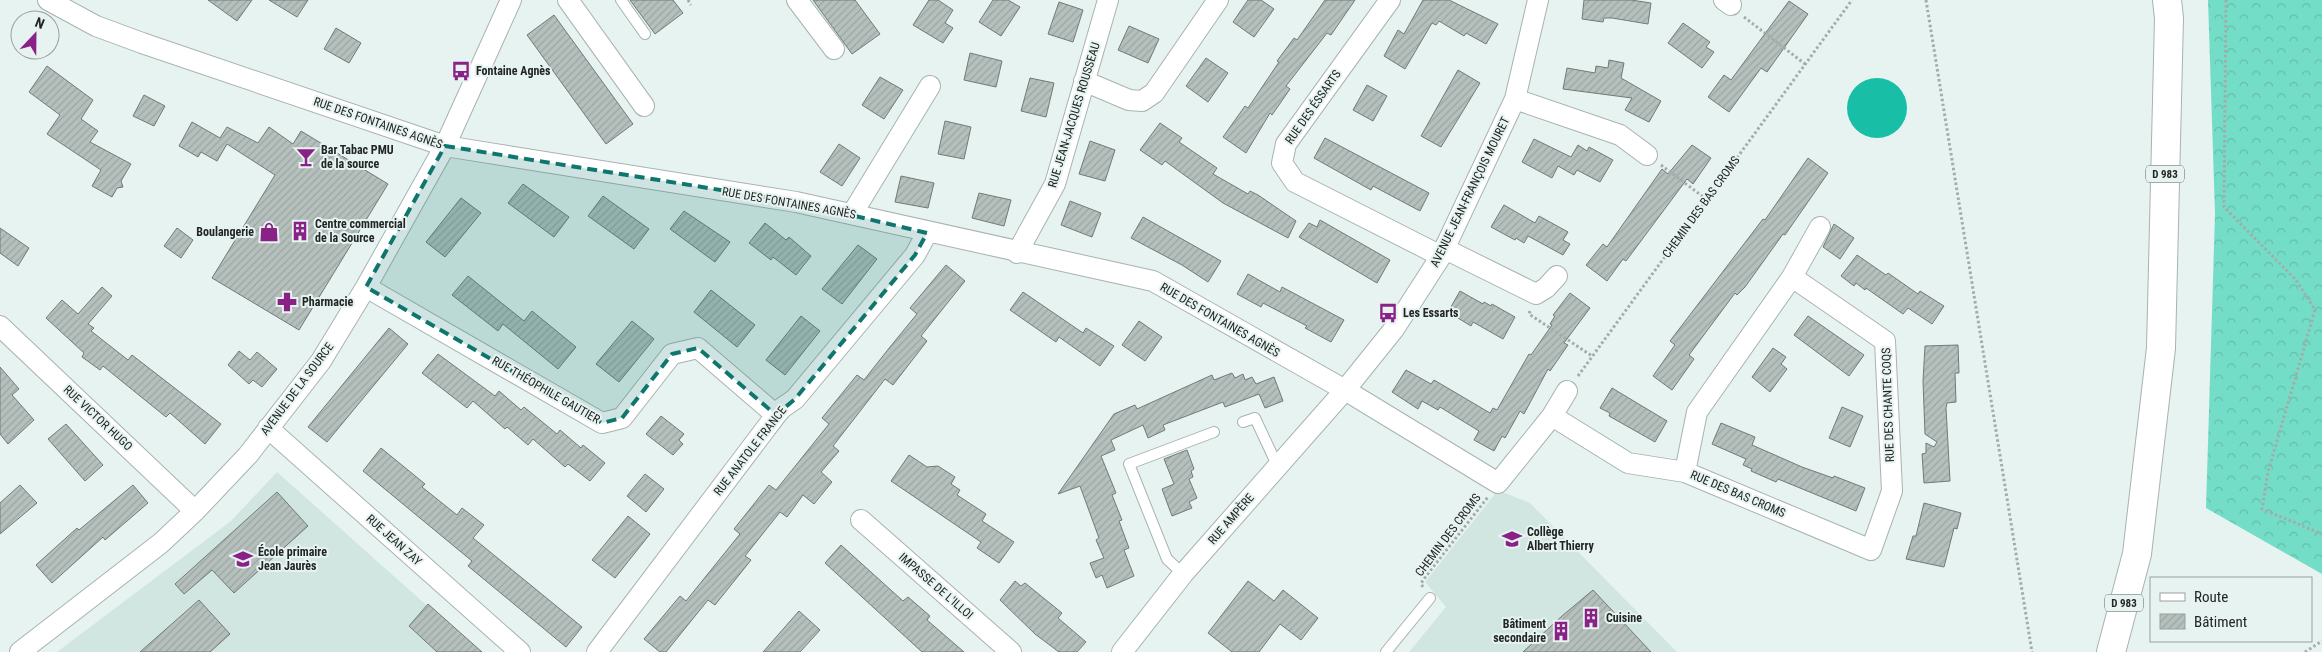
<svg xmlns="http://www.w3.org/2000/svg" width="2322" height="652" font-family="'Roboto Condensed',sans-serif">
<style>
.built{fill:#d2e6e1}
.forest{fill:url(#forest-crowns)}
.water{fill:#18bfa6}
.building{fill:url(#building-hatch);stroke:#707a78}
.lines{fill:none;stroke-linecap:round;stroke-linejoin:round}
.service-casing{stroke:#a8b3b0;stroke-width:12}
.minor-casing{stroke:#a8b3b0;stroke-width:22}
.primary-casing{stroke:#a8b3b0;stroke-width:30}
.path{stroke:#a3acaa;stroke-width:3;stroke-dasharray:2.5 2.5;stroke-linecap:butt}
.service{stroke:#fff;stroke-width:10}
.minor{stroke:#fff;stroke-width:20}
.primary{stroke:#fff;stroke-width:28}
.marked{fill:#0f766e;fill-opacity:0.2;stroke:#0f766e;stroke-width:4;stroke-dasharray:10 6;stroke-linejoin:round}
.labels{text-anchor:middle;stroke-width:4;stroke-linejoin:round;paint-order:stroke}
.shield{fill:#e7f3f0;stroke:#5c6361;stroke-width:1}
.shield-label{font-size:11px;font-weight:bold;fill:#212524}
.poi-label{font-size:12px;font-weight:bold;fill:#212524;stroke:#e7f3f0;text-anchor:start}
.street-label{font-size:12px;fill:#212524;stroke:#e7f3f0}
</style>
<defs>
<pattern id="forest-crowns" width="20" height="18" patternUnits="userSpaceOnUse" patternTransform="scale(1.25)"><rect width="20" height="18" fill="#74ddc7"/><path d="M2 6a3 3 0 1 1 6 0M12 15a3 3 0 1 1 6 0" fill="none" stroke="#64beab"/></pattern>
<pattern id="building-hatch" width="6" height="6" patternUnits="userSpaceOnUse" patternTransform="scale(1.25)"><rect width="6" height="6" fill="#b5c0bd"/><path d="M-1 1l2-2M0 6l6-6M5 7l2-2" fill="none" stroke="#9ba5a2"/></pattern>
</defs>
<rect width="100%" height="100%" fill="#e7f3f0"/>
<path class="built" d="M277 472 479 652H57L231 521Z
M1498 490 1530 503 1677 652H1409L1446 607 1425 582Z"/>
<path class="forest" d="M2208 0H2322V574L2206 508 2215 214Z"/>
<path class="water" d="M1847 108a30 30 0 1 1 60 0a30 30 0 1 1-60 0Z"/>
<path class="building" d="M208 0H252L237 21Z
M269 0H308L297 17Z
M630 0H673L683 13 655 34Z
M813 0H855L880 34 852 54Z
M929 0H938L953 10 945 23 953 28 943 43 913 25Z
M993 0H1008L1020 7 1001 36 979 22Z
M1248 0H1261L1274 9 1254 37 1233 22Z
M1325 0H1355L1331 35 1327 33 1286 86 1290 89 1272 115 1270 113 1246 153 1223 137 1245 106 1248 108 1279 62 1277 61 1294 38 1297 40Z
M1423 0H1449L1498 24 1486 44 1466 33 1464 36 1439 21 1436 25 1432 23 1405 69 1384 56 1398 30 1404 34Z
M1584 0H1631L1651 3 1648 24 1612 18H1604L1603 22 1582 19Z
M1789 1 1808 14 1767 72 1761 68 1729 112 1708 97 1724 75 1731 80Z
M1059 2 1083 10 1073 42 1048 34Z
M554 15 633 124 606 144 527 35Z
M1683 23 1710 42 1706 47 1714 52 1702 68 1668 43Z
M1129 26 1159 39 1148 63 1118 50Z
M336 28 361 43 349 63 324 49Z
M970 53 1002 61 996 87 964 80Z
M1206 58 1228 73 1208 102 1186 86Z
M1609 60 1624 63 1621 78 1661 101 1649 122 1625 110 1632 98 1563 89 1567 68 1595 73 1596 66 1608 68Z
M47 66 93 100 81 119 98 131 90 142 131 164 121 181 123 187 117 188 112 197 92 186 101 170 47 134 60 115 29 92Z
M1458 70 1480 83 1441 147 1421 136Z
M880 77 903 90 884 119 862 105Z
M1030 78 1054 83 1046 117 1021 111Z
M1367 85 1387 96 1373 121 1353 110Z
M144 95 165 106 154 126 133 116Z
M945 121 971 127 964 159 938 154Z
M192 122 220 138 227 127 258 143 269 127 293 144 301 131 388 184 299 330 212 278 275 175 227 144 217 161 201 152 198 157 179 146Z
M1160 123 1182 138 1179 142 1217 168 1213 174 1248 194 1250 191 1258 195 1296 221 1288 238 1223 203 1165 161 1162 165 1140 150Z
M1325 138 1429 193 1420 211 1373 186 1371 190 1314 158Z
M1534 139 1571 157 1578 145 1587 151 1589 147 1613 160 1600 182 1577 170 1574 175 1558 166 1552 178 1522 162Z
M1090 141 1115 150 1105 181 1079 174Z
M839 144 860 158 842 186 820 172Z
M1692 145 1711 158 1693 184 1687 179 1626 261 1623 259 1607 281 1586 265 1603 244 1607 247 1662 169 1668 174Z
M1808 158 1828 173 1785 235 1783 234 1745 287 1737 295 1735 293 1689 355 1694 359 1672 390 1653 376 1675 345 1670 341 1763 219 1765 220Z
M901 176 934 183 928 208 895 202Z
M523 184 569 217 554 237 508 203Z
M979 193 1011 200 1004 226 972 218Z
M603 196 649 229 634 249 588 216Z
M461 198 481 213 445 257 426 242Z
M1070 201 1101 213 1092 237 1061 225Z
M1504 205 1535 223 1539 216 1568 232 1563 240 1570 244 1563 255 1528 236 1524 243 1516 238 1515 240 1491 227Z
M684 211 730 242 715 262 670 229Z
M1143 217 1221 261 1208 282 1182 265 1131 238Z
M1320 220 1390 260 1377 283 1299 237 1309 223 1317 227Z
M765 223 786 240 789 237 811 256 796 275 773 257 771 260 749 243Z
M1834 224 1854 238 1840 259 1823 247Z
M0 228 29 248 18 266 0 253Z
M177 228 193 240 181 258 164 246Z
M858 245 877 259 842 304 822 289Z
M1857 255 1886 275 1888 273 1918 294 1920 291 1944 306 1932 324 1908 308 1903 314 1866 288 1865 290 1856 283 1854 286 1841 276Z
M946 265 965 281 921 336 927 341 893 385 885 379 833 446 839 451 821 472 832 482 814 504 803 495 787 517 780 512 745 556 751 560 715 605 708 600 666 652H660L644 639 680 596 686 601 740 534 734 529 769 485 776 490 829 424 822 418 857 375 864 380 890 347 917 314 910 308Z
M1248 274 1280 292 1282 287 1344 320 1331 342 1305 328 1307 326 1263 303 1261 307 1237 294Z
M468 276 524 321 532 311 576 347 558 369 503 324 498 331 452 295Z
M102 287 112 296 88 324 94 328 91 331 128 360 132 355 221 424 205 444 170 413 166 417 103 366 100 370 82 357 84 353 46 318 62 300 78 314Z
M711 290 755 325 737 347 694 312Z
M1460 291 1483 304 1484 302 1491 306 1492 304 1515 317 1503 339 1473 322 1471 326 1448 312Z
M1023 292 1083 333 1086 328 1114 346 1100 366 1059 337 1056 342 1010 310Z
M1570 293 1590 308 1564 343 1568 345 1550 371 1548 369 1524 414 1520 411 1505 438 1502 436 1494 451 1474 440 1479 431 1440 407 1438 410 1422 401 1418 409 1392 392 1406 370 1431 384 1434 380 1490 413 1493 408 1497 410 1529 354 1531 355 1552 325 1550 324 1555 316 1553 315Z
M801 316 820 331 785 375 766 360Z
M1808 316 1864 355 1849 376 1794 335Z
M632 321 654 339 619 382 596 364Z
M1139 321 1162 337 1145 361 1122 345Z
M389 328 408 344 327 442 308 427Z
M1958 345 1959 373H1955L1956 402 1947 403 1946 408 1950 481 1924 483 1922 454 1926 453V443L1934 447 1937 442 1925 434 1923 381 1925 346Z
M1773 348 1786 357 1781 364 1787 369 1770 392 1752 377Z
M239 351 250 360 257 352 277 369 262 387 253 380 249 384 228 365Z
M438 354 495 396 499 391 521 410 524 407 557 434 560 430 581 448 583 445 605 463 590 481 568 464 565 467 533 439 528 445 507 427 505 429 473 401 467 408 422 373Z
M0 367 19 389 12 395 34 420 8 444 0 434Z
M1232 373 1235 378 1243 374 1245 380 1252 377 1256 384 1274 377 1283 401 1265 408 1259 394 1225 407 1223 402 1163 425 1165 430 1148 438 1143 425 1111 440 1115 450 1101 456 1116 493 1112 495 1122 520 1119 521 1129 548 1124 550 1134 576 1107 588 1102 575 1096 578 1090 563 1104 558 1096 540 1099 538 1080 486 1058 494 1114 414 1135 405 1137 409 1212 375 1214 380Z
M1612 388 1667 421 1655 442 1609 416 1610 413 1600 408Z
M1842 407 1863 416 1850 447 1829 438Z
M661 416 684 434 679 440 683 444 673 455 646 434Z
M1721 423 1755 437 1752 445 1802 467 1833 478 1834 476 1865 488 1856 511 1778 479 1776 482 1751 471 1752 469 1743 465 1746 459 1712 444Z
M66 424 103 465 85 481 48 439Z
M381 448 425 484 422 487 457 515 462 508 484 525 473 538 582 627 566 647 468 566 472 561 363 471Z
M1187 450 1194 469 1191 471 1193 477 1189 479 1197 498 1189 502 1192 508 1172 516 1162 489 1174 484 1164 459Z
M909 455 927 467 938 466 955 477 951 484 960 490 957 495 986 514 982 521 1014 542 999 563 977 548 981 542 891 481Z
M645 474 664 489 646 512 627 496Z
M20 485 37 503 0 534V503Z
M133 485 148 503 105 540 103 537 52 583 36 565 77 528 79 530Z
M277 492 308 526 234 593 212 570 184 594 175 584Z
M1924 503 1961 513 1957 529 1954 528 1944 567 1906 559 1913 536H1916Z
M628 516 650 534 615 578 592 560Z
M841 545 903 601 908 597 930 616 927 620 964 652H922L825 563Z
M1015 581 1021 586 1025 583 1062 613 1058 618 1086 642 1077 652H1059L1035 634 1000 600Z
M1248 581 1274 601 1283 590 1318 618 1301 640 1280 624 1259 652H1232L1208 633Z
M1593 590 1651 652H1523L1562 616Z
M199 600 230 634 210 652H140Z
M428 604 482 652H437L409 626Z
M799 611 820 630 800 652H763Z"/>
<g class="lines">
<defs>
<path id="service" d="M621 0 645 34
M1243 422 1255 418 1277 465
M1183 574 1167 559 1129 464 1214 432
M1386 652 1430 598"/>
<path id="minor" d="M48 0 96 26 142 43 445 146 796 202 1153 281 1345 390 1498 483 1552 416 1567 391
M568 0 644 106
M797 0 834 49
M1390 0 1286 144 1282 163 1295 182 1441 256
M1724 0 1731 5
M1084 81 1129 100 1142 101 1154 93 1218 0
M1515 99 1620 135 1647 155
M852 214 930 86
M1445 249 1536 294 1546 288 1557 276
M1017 253 1055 184 1108 0
M1792 277 1820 227
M366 287 602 423 622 418 672 354 698 348 776 415
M0 326 195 511
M1552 416 1628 463 1685 472 1871 550 1892 491 1885 341 1792 277 1697 412 1685 472
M268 428 520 652
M861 520 1011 652
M20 652 161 543 195 511 248 455 321 361 366 287 445 146 511 0
M597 652 776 415 782 408 795 399 915 255 927 233
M1122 652 1183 574 1345 390 1394 329 1441 256 1515 99 1538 0"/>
<path id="primary" d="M2111 652 2137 554 2161 348 2169 18 2167 0"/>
</defs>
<use href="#service" class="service-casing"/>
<use href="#minor" class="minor-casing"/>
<use href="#primary" class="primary-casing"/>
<path class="path" d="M688 0 691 5
M1926 0 2032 652
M2226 0 2224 207 2296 280 2315 310 2268 472 2262 509 2322 534
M1744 17 1805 64
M1661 165 1706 199
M1530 311 1529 314 1592 356
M1578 376 1852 0
M1423 587 1421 584 1423 580 1488 497
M2305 652 2322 641"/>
<use href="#service" class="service"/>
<use href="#minor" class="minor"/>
<use href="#primary" class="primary"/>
</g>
<path class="marked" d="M445 146 796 202 927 233 915 255 795 399 776 415 698 348 672 354 622 418 602 423 366 287Z"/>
<defs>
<symbol id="bus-bare" viewBox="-9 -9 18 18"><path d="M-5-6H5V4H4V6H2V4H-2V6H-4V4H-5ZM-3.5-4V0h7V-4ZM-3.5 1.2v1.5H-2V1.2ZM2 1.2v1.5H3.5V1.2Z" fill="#892187" stroke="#e7f3f0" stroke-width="2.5" paint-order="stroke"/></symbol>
<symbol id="bar-bare" viewBox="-9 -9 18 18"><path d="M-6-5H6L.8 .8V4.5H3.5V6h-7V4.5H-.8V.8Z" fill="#892187" stroke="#e7f3f0" stroke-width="2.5" paint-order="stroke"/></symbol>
<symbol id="building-bare" viewBox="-9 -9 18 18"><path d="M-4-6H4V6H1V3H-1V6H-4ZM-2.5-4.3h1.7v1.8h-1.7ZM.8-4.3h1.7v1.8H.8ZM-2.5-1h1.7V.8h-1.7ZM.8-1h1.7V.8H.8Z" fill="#892187" stroke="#e7f3f0" stroke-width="2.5" paint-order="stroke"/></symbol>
<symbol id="shop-bare" viewBox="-9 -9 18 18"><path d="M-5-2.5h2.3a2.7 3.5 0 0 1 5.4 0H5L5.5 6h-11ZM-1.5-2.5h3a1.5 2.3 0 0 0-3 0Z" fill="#892187" stroke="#e7f3f0" stroke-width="2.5" paint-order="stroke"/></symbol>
<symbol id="pharmacy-bare" viewBox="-9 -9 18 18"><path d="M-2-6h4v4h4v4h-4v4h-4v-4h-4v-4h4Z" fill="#892187" stroke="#e7f3f0" stroke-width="2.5" paint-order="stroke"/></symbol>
<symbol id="school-bare" viewBox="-9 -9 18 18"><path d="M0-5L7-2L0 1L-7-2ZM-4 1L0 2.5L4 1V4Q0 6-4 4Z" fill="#892187" stroke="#e7f3f0" stroke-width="2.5" paint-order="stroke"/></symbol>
</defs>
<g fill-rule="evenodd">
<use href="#bus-bare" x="447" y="57" width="28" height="28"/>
<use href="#bar-bare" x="292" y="143" width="28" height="28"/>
<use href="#building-bare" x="286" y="217" width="28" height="28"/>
<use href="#shop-bare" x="255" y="218" width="28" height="28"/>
<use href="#pharmacy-bare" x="273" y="288" width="28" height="28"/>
<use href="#bus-bare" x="1374" y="299" width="28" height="28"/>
<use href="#school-bare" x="1498" y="525" width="28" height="28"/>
<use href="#school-bare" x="229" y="545" width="28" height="28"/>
<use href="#building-bare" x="1577" y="604" width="28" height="28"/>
<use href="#building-bare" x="1547" y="617" width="28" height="28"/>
</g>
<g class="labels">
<g class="shield">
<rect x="2146" y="165.5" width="38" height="17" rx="4"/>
<rect x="2105" y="594.5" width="38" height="17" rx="4"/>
</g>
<g class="shield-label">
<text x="2165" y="178">D 983</text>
<text x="2124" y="607">D 983</text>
</g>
<g class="poi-label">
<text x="476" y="75">Fontaine Agnès</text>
<text x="321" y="154">Bar Tabac PMU<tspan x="321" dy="14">de la source</tspan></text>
<text x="315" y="228">Centre commercial<tspan x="315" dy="14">de la Source</tspan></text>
<text x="254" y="236" text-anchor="end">Boulangerie</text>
<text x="302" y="306">Pharmacie</text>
<text x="1403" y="317">Les Essarts</text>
<text x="1527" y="536">Collège<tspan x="1527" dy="14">Albert Thierry</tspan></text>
<text x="258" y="556">École primaire<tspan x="258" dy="14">Jean Jaurès</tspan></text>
<text x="1606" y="622">Cuisine</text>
<text x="1546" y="628" text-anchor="end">Bâtiment<tspan x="1546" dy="14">secondaire</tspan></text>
</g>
<g class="street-label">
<text transform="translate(1313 107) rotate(-55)" y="4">RUE DES ÉSSARTS</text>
<text transform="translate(1074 115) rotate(-73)" y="4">RUE JEAN-JACQUES ROUSSEAU</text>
<text transform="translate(378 123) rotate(19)" y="4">RUE DES FONTAINES AGNÈS</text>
<text transform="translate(1470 192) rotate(-64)" y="4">AVENUE JEAN-FRANÇOIS MOURET</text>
<text transform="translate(789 203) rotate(10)" y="4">RUE DES FONTAINES AGNÈS</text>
<text transform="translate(1701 207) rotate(-54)" y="4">CHEMIN DES BAS CROMS</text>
<text transform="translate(1220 320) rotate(30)" y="4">RUE DES FONTAINES AGNÈS</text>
<text transform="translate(297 389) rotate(-53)" y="4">AVENUE DE LA SOURCE</text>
<text transform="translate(546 390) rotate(30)" y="4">RUE THÉOPHILE GAUTIER</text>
<text transform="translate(1888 405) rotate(-92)" y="4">RUE DES CHANTE COQS</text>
<text transform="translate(98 418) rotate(43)" y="4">RUE VICTOR HUGO</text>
<text transform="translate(750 451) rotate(-52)" y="4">RUE ANATOLE FRANCE</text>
<text transform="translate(1738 494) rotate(23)" y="4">RUE DES BAS CROMS</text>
<text transform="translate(1231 519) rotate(-49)" y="4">RUE AMPÈRE</text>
<text transform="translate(1448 535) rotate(-53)" y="4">CHEMIN DES CROMS</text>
<text transform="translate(394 540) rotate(42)" y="4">RUE JEAN ZAY</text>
<text transform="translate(936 586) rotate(41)" y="4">IMPASSE DE L'ILLOI</text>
</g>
</g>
<rect x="2150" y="577" width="162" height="65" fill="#e7f3f0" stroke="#98a19e"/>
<rect x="2160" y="593" width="25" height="8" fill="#ffffff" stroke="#98a19e"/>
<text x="2194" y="602" font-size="15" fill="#212524">Route</text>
<rect x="2160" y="614" width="25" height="15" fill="url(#building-hatch)" stroke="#98a19e"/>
<text x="2194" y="627" font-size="15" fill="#212524">Bâtiment</text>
<g transform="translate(35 35) rotate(22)"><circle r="24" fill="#e7f3f0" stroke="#98a19e"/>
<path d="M0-4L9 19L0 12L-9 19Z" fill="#892187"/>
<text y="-8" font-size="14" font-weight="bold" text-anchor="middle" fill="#212524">N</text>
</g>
</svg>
